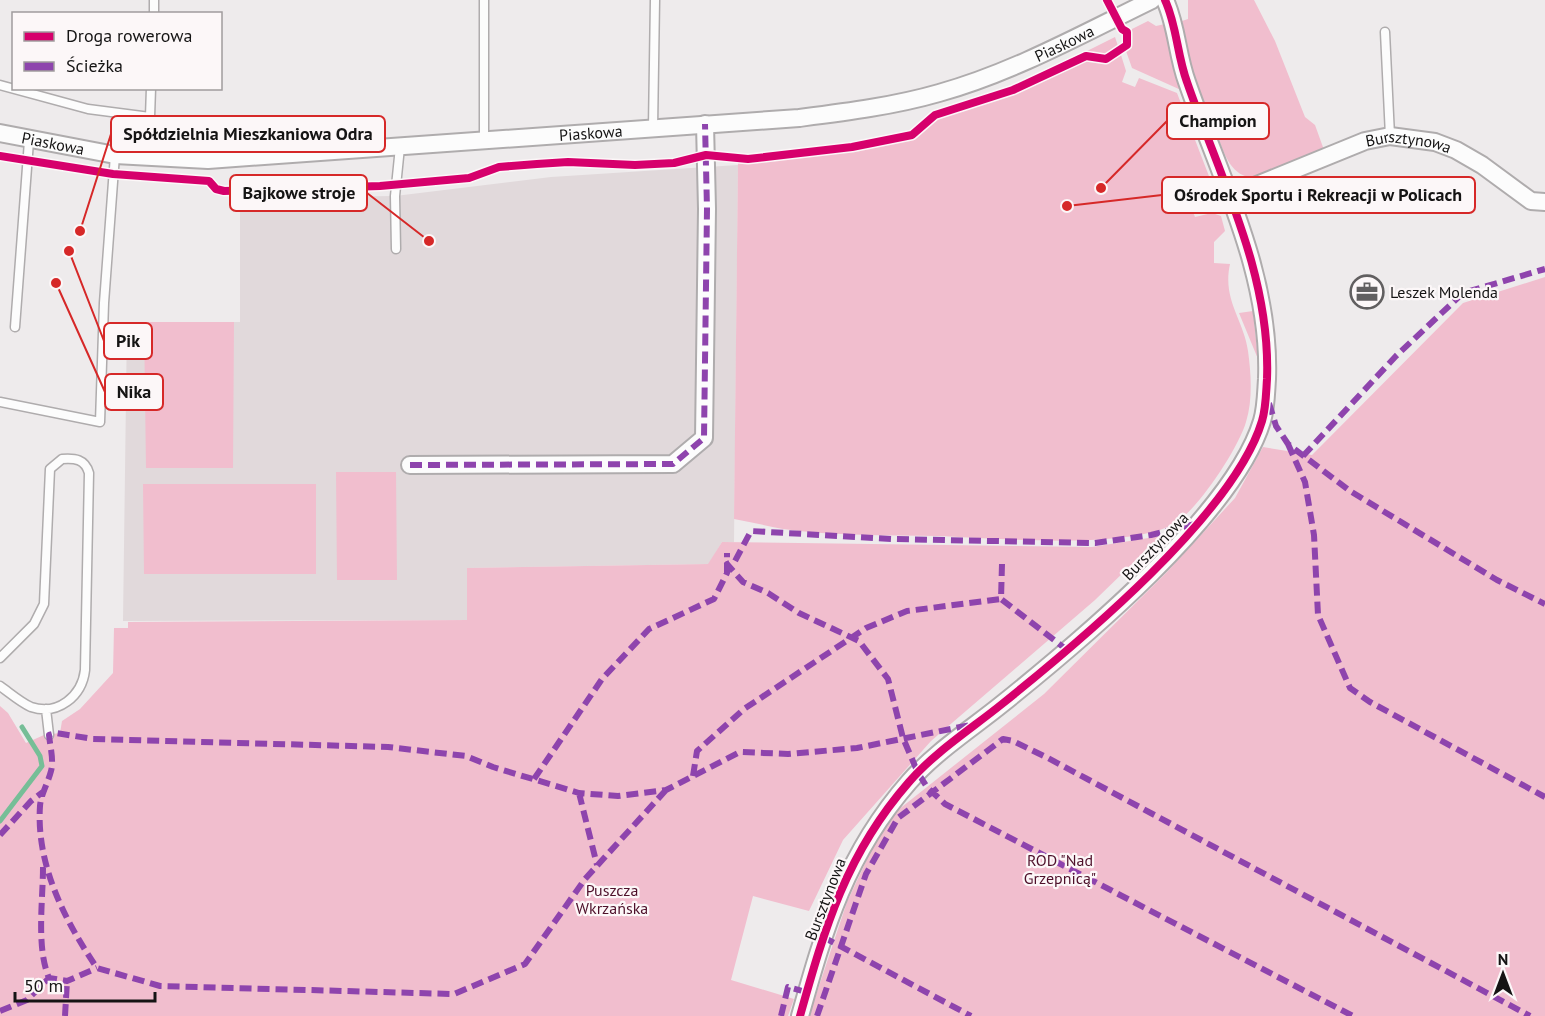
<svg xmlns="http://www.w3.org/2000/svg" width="1545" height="1016" font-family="'PT Sans',sans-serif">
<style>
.built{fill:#e1d9db}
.green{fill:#f1bece}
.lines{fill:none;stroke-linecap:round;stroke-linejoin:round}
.stream{stroke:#76be97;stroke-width:5}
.service-casing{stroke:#afacad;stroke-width:11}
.minor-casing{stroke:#afacad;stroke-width:20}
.service{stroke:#fcfcfc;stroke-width:8}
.minor{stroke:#fcfcfc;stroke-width:16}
.quiet{stroke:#8e44ad;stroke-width:6;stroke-dasharray:12 6;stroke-linecap:butt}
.cycleway-casing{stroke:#fcf7f8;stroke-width:11}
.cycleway{stroke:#d6006c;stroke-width:8}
.labels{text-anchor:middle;stroke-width:4.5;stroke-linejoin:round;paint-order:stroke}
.street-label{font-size:16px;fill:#151414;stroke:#fcf7f8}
.poi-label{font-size:16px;fill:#151414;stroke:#fcf7f8;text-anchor:start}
.park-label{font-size:16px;fill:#4e102a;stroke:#fcf7f8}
.leader{fill:none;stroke:#d62828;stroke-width:2}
.callout-dot{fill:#d62828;stroke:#fcf7f8;stroke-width:2}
.callout{fill:#fcf7f8;stroke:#d62828;stroke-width:2}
.callout-label{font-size:18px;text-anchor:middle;font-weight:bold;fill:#151414}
</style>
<rect width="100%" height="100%" fill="#eeebec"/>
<path class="built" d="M738 165 734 542H722L709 564 467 568V620L123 621 127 322H240V198L395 196 551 177Z"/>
<path class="green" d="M1188 0H1254L1275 41 1305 117 1315 125 1324 150 1255 178C1231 177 1225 155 1217 135L1221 131 1216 120 1211 119 1193 74 1182 21 1188 19Z
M1148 21 1156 26 1165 24 1181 90 1132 68 1126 51 1131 44 1130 30Z
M1115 37 1119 49C1103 60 1099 51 1083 53Z
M1121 55 1126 71 1122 82 1135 87 1139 78 1177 93 1212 184 1205 195 1189 202 1195 217 1212 213 1221 216 1225 231 1214 242V263L1230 264C1222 300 1244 320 1248 351 1251 373 1253 399 1246 422 1238 449 1200 506 1177 522 1133 551 993 538 938 536 887 535 834 536 783 529 767 526 751 522 734 519L738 162 835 151 910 137 935 118 1007 94 1086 58 1105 62Z
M1545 277V1016H809L847 902 870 853 893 814 1044 694 1167 572 1235 498 1263 447 1312 455 1463 303Z
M1253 311 1258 359 1239 313Z
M144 322H234L233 468H146Z
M336 472H396L397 580H337Z
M143 484H316V574H144Z
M1161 536 1095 600 931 741 843 840 809 911 753 896 731 980 794 999 788 1016H0V706L8 713 26 743 44 735 60 733 62 721 80 709 113 673 114 628H128V622L467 620V568L708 564 722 542 1092 547Z"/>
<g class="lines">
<path class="stream" d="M0 821 42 766 40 756 22 727"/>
<defs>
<path id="service" d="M484 0V140
M154 14V0
M1385 32 1390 136
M0 85 88 109 150 117 146 158
M150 117 151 88
M653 128 655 0
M1205 130 1219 125
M396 249 395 196 400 147
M15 327 29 141
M0 402 100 422 104 303 115 155
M0 658 34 624 44 604 50 469 62 459C75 458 85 459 89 473L85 670C82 696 58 716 31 707 20 702 10 693 0 686
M46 709 49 735"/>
<g id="minor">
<path id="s1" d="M0 133 115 155 208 160 799 118C846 112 894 106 939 93 1014 72 1082 34 1152 0"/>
<path id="s2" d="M1230 196 1365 141 1390 136 1435 142 1456 150 1482 165 1531 201 1545 202"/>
<path d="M410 465 673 464 704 438 707 209 705 124"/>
<path d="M800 1016C825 927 846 854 909 782 935 752 971 729 1002 704 1078 643 1234 514 1262 421 1266 408 1266 393 1267 379 1271 274 1220 178 1187 82 1177 55 1177 26 1165 0"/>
</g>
</defs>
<use href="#service" class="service-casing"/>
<use href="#minor" class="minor-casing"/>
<use href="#service" class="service"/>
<use href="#minor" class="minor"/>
<path class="quiet" d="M1269 403 1276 426 1288 444 1350 491 1497 580 1545 604
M1288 444 1305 482 1314 535 1318 615 1350 688 1370 702 1545 797
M1303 456 1396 356 1463 293 1545 269
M410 465 673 464 704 438 707 209 705 124
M1195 524 1151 535 1095 543 891 539 751 531 735 561 727 564 743 582 768 593 799 613 859 641 888 679 903 738 918 773 927 787 945 804 1353 1016
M1002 564 1001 599 1067 650
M693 776 697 751 744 709 866 628 907 611 1001 599
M534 779 602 679 649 629 714 599 727 573V553
M666 790 585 879 525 964 454 994 160 986 97 968C65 921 36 865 40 806 41 794 48 783 51 771 54 760 50 746 49 735L56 733 93 739 388 747 466 756 493 767 579 793 618 796 666 790 740 752 788 754 857 748 970 725
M579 793 597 865
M0 835 31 801 43 792
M43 867C43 901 36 947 49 978L67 981 97 968
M823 937 971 1016
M0 1011 27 1000 49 978
M65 1016 67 981
M781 1016 788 987 806 992
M817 1016 866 874 898 818 1003 739 1013 741 1048 758 1530 1016"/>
<defs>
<path id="cycleway" d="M0 156 113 174 209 181 216 189 224 191 380 186 469 178 499 167 537 164 568 162 635 165 674 163 706 155 748 159 852 147 912 135 935 115 1013 90 1086 56 1106 59 1127 45V32L1122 29 1107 0
M800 1016C825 927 846 854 909 782 935 752 971 729 1002 704 1078 643 1234 514 1262 421 1266 408 1266 393 1267 379 1271 274 1220 178 1187 82 1177 55 1177 26 1165 0"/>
</defs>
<use href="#cycleway" class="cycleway-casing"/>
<use href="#cycleway" class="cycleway"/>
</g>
<defs>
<symbol id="office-ring" viewBox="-11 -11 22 22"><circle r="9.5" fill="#fcf7f8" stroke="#615f60" stroke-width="1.5"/><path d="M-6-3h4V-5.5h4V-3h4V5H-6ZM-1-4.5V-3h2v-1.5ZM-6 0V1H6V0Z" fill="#615f60"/></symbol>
</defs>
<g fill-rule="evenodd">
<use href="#office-ring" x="1348" y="273" width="38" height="38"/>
</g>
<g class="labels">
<g class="street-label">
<text dy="6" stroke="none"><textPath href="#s1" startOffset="1080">Piaskowa</textPath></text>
<text dy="6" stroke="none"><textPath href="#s1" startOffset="594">Piaskowa</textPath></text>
<text dy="6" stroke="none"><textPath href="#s1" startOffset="54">Piaskowa</textPath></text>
<text dy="6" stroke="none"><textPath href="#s2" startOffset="190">Bursztynowa</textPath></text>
<text transform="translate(1155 546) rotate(-46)" y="6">Bursztynowa</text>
<text transform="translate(825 899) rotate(-69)" y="6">Bursztynowa</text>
</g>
<g class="poi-label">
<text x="1390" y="298">Leszek Molenda</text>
</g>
<g class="park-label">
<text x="1060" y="866">ROD "Nad<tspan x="1060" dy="18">Grzepnicą"</tspan></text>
<text x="612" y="896">Puszcza<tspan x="612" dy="18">Wkrzańska</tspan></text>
</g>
</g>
<path class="leader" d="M1101 188L1167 121M80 231L111 134M429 241L367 193M1067 206L1162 195M69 251L104 341M56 283L105 392"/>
<g class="callout-dot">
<circle cx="1101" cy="188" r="6"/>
<circle cx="80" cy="231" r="6"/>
<circle cx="429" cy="241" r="6"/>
<circle cx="1067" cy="206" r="6"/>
<circle cx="69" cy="251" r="6"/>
<circle cx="56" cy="283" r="6"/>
</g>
<g class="callout">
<rect x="1167" y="103" width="102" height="36" rx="6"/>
<rect x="111" y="116" width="274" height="36" rx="6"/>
<rect x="230" y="175" width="137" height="36" rx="6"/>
<rect x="1162" y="177" width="313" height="36" rx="6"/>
<rect x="104" y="323" width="48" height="36" rx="6"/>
<rect x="105" y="374" width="58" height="36" rx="6"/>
</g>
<g class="callout-label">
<text x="1218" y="127">Champion</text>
<text x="248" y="140">Spółdzielnia Mieszkaniowa Odra</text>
<text x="299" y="199">Bajkowe stroje</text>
<text x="1318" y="201">Ośrodek Sportu i Rekreacji w Policach</text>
<text x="128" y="347">Pik</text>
<text x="134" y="398">Nika</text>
</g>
<rect x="12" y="12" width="210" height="78" fill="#fcf7f8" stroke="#a09c9d" stroke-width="1.5"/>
<rect x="24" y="32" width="30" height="9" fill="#d6006c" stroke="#a09c9d" stroke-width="1.5"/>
<text x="66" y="42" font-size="18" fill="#151414">Droga rowerowa</text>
<rect x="24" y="62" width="30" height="9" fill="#8e44ad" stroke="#a09c9d" stroke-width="1.5"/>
<text x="66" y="72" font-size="18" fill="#151414">Ścieżka</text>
<g transform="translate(1503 974)" stroke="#fcf7f8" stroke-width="4.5" paint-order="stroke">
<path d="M0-4.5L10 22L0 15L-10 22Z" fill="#151414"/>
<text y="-9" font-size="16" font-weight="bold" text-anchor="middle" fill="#151414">N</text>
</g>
<path d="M15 992v9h140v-9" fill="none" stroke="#151414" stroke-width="3"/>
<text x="24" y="992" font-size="18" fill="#151414" stroke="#fcf7f8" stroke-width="4.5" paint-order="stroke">50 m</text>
</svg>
